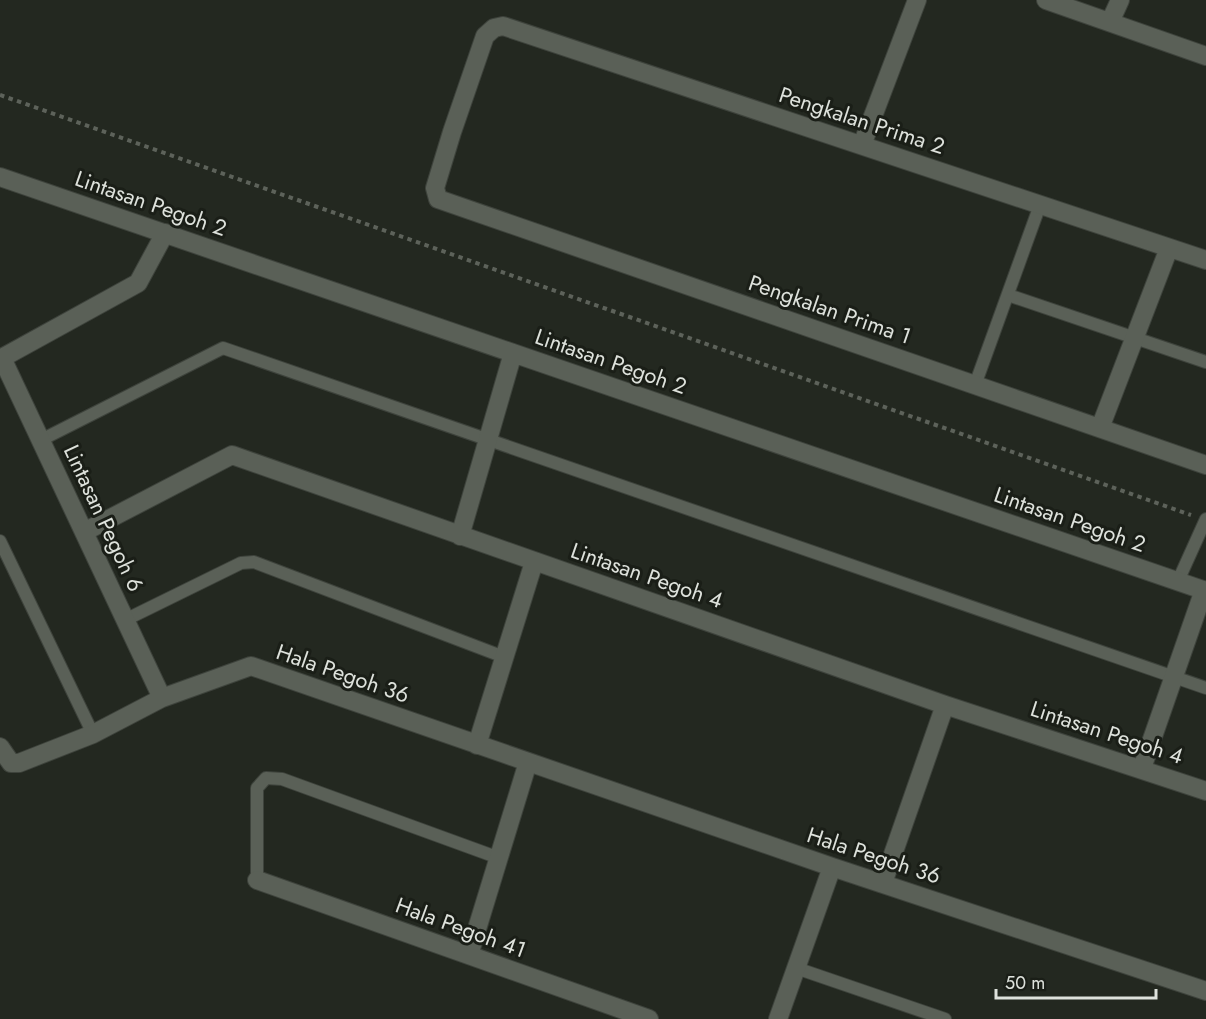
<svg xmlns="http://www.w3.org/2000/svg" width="1206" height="1019" font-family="Jost,sans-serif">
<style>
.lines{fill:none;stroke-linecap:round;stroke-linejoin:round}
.service-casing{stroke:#3e433c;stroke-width:14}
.minor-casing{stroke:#3e433c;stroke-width:20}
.path{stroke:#5d625a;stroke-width:4;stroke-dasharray:4.5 4.5;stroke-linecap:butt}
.service{stroke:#5a6057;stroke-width:12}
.minor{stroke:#5a6057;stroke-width:18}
.labels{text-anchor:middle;stroke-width:6;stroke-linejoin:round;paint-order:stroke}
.street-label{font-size:22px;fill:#dee2dc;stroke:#1a1e17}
</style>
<rect width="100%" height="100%" fill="#232820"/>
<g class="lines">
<defs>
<path id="service" d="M1008 295 1206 362
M975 385 1040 205
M41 440 223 348 1206 688
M0 541 93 734
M1178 581 1206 519
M125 620 241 563 254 562 504 657
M257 880V788L266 778 282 779 499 858
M796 968 945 1019"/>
<path id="minor" d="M1046 0 1206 56
M1110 22 1120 0
M862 145 917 0
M0 177 1206 591
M1206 260 503 26 494 28 485 36 452 132 435 188 438 199 1206 465
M2 358 162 698
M0 359 138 283 165 233
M1100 428 1169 248
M84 532 232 455 945 705 1206 791
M460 536 513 353
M477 745 534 562
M0 747 11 763H19L93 734 162 698 251 666 832 867 1206 991
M1142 768 1204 590
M257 880 649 1019
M883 883 945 705
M469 955 528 762
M778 1019 832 867"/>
</defs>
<use href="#service" class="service-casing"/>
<use href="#minor" class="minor-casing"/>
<path class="path" d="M0 95 1191 515"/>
<use href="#service" class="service"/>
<use href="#minor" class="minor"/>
</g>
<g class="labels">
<g class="street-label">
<text transform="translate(862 120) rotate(18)" y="8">Pengkalan Prima 2</text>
<text transform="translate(151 203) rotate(19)" y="8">Lintasan Pegoh 2</text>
<text transform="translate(830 309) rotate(19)" y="8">Pengkalan Prima 1</text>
<text transform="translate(611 361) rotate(19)" y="8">Lintasan Pegoh 2</text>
<text transform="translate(104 518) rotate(65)" y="8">Lintasan Pegoh 6</text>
<text transform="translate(1070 519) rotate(19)" y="8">Lintasan Pegoh 2</text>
<text transform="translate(647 575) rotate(19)" y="8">Lintasan Pegoh 4</text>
<text transform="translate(343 673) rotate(19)" y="8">Hala Pegoh 36</text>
<text transform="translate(1107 732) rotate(18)" y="8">Lintasan Pegoh 4</text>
<text transform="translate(874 855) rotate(18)" y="8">Hala Pegoh 36</text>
<text transform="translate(461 927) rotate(20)" y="8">Hala Pegoh 41</text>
</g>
</g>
<path d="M996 989v9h160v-9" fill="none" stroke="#dee2dc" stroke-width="3"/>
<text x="1005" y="989" font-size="18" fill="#dee2dc" stroke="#1a1e17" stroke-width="4.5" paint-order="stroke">50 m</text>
</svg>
